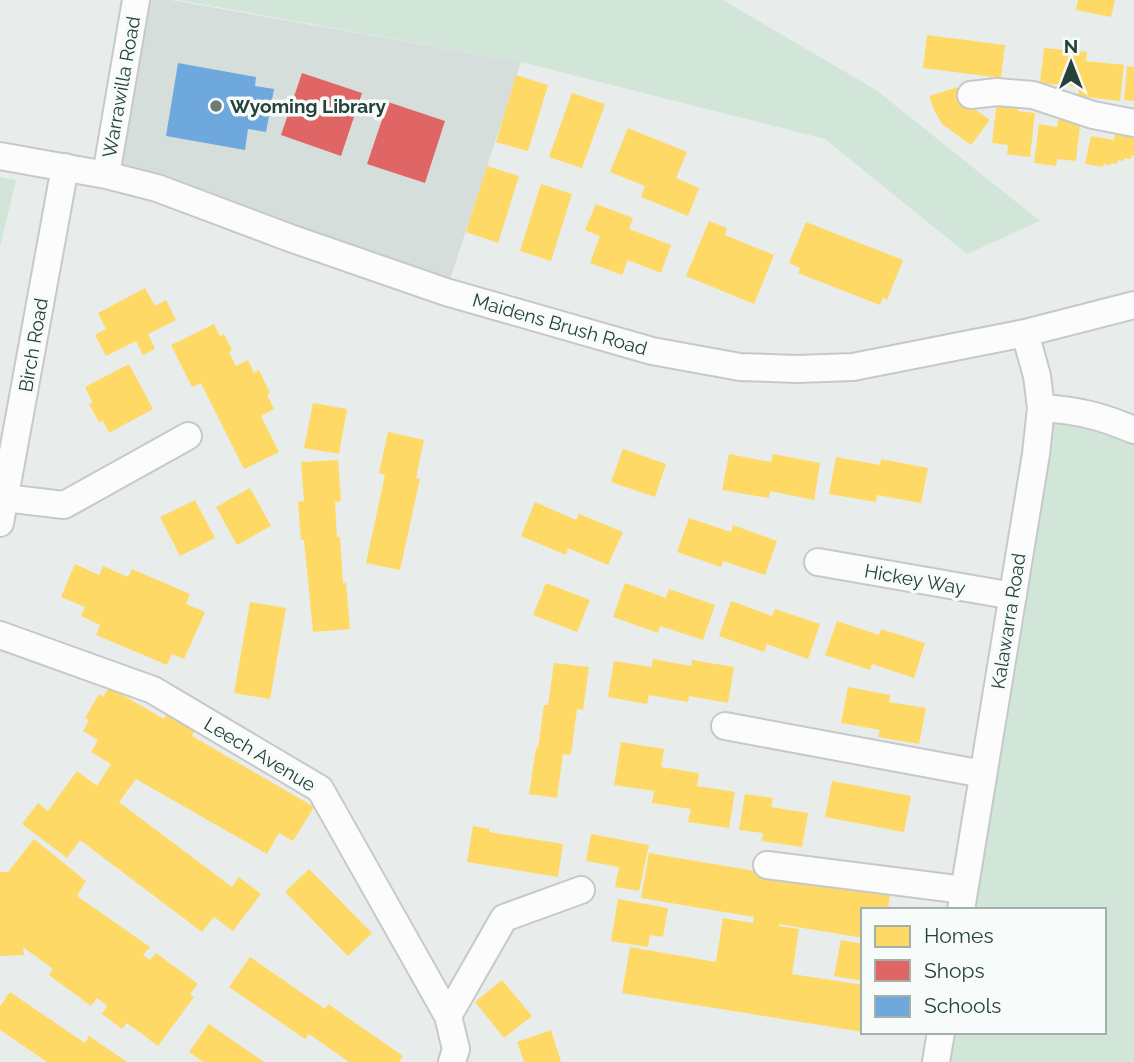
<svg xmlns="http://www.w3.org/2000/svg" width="1134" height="1062" font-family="Raleway,sans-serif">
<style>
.built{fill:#d6dedb}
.green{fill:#d1e6d8}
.homes{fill:#ffd966}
.shops{fill:#e06666}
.schools{fill:#6fa8dc}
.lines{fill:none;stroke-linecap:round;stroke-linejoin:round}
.minor-casing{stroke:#c5cac8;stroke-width:30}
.minor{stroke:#fcfcfc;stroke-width:26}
.poi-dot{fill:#697e78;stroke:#f7fbf9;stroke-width:2.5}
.labels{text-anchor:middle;stroke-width:7;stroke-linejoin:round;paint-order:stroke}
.street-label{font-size:19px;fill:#24423a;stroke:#f7fbf9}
.poi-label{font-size:19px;font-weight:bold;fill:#24423a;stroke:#f7fbf9;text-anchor:start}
</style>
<rect width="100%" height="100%" fill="#e8edeb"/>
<path class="built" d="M136 0H171L521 62 446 292 106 175Z"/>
<path class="green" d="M178 0H723L876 90 1040 221 967 254 825 139 521 62Z
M0 177 16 180 0 247Z
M1041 408 1134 430V1062H936L941 1032H1104V910H961Z"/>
<path class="homes" d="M1078 0H1115L1111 17 1076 10Z
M927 35 1005 45 1001 78 923 68Z
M1044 48 1087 52 1086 61 1124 65 1120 101 1078 96 1079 87 1040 83Z
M1127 66 1134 67V101L1124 100Z
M516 75 548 85 528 151 496 142Z
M958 87 962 100 990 120 971 145 942 124 934 110 929 96Z
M572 93 605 104 582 168 549 157Z
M997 100 1019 102 1018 111 1035 113 1030 157 1007 154 1008 145 992 143Z
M1059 114 1081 116 1076 161 1057 159 1056 166 1034 163 1039 124 1057 127Z
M628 128 687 152 676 178 699 188 688 216 641 197 645 186 610 172Z
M1134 130V156L1132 155 1131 159 1124 158V161L1118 160 1117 164 1111 163 1110 166 1104 164 1103 167 1085 164 1091 136 1114 140 1115 132Z
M487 166 519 176 498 243 466 232Z
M541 184 572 194 551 261 520 251Z
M596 204 633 218 629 229 671 245 661 273 628 260 622 275 590 263 600 236 585 230Z
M709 221 727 228 725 235 774 255 754 304 686 276Z
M806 222 903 260 887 300 883 297 880 305 798 273 800 268 789 263Z
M145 288 155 306 166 300 176 320 148 334 155 349 143 355 136 341 106 356 95 335 106 329 98 313Z
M214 324 220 336 224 334 232 350 229 352 236 366 248 360 254 373 259 370 270 393 267 394 274 409 261 416 279 452 244 469 201 383 192 387 171 345Z
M129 364 153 409 109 433 103 421 99 422 89 404 93 403 85 387Z
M313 403 347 409 339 454 304 448Z
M388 432 424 440 416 478 420 479 400 570 366 563 385 475 379 473Z
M623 449 666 464 655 497 611 482Z
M729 454 771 462 773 454 820 463 814 500 770 491 769 498 722 490Z
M836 457 880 465 881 459 928 468 921 503 877 495 876 502 829 494Z
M338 460 341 501 335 502 337 537H340L343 583H346L350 629 313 632 304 540H301L298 502 304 501 301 462Z
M250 488 271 526 237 545 216 507Z
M195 500 215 538 180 556 160 517Z
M535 502 576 520 579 514 623 532 608 565 568 548 566 555 521 536Z
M689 518 731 532 733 525 777 541 765 575 723 561 721 567 677 552Z
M75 564 99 575 103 566 128 577 132 569 190 594 186 604 205 612 184 659 172 654 167 665 96 635 100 625 81 616 85 607 61 597Z
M546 583 590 600 577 632 533 615Z
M625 583 666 598 669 589 715 605 703 640 660 626 658 633 613 617Z
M731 601 772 616 775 609 820 624 808 659 767 644 764 652 719 636Z
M250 602 286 608 270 699 234 693Z
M837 621 879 635 881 629 925 643 914 678 872 664 870 670 825 655Z
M653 659 691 666 692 660 734 667 728 703 689 696 688 702 649 695 647 704 608 697 614 661 652 667Z
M554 663 589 667 583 710 577 709 571 755 563 754 557 798 529 794 536 748H538L544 705H548Z
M109 687 164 719 170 707 199 723 192 736 314 807 293 841 279 833 267 854 136 779 119 802 232 887 239 877 261 894 233 931 214 917 202 932 80 840 67 858 22 824 38 803 48 811 77 771 97 786 111 764 91 752 98 740 83 731 89 720 85 718 99 694 103 697Z
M848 687 890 695 889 702 926 708 919 744 878 737 880 730 841 723Z
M621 742 664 749 661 767 699 773 697 786 735 792 729 828 688 822 691 809 652 803 654 791 614 785Z
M832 781 911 796 904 832 825 817Z
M745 794 773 798 771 807 808 813 802 847 762 841 763 833 739 830Z
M473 826 490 829 489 832 563 844 558 877 467 862Z
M591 834 649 845 639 891 615 887 619 867 586 861Z
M34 839 86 881 77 896 150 947 143 955 150 960 156 953 198 984 190 994 194 997 158 1046 127 1023 122 1029 102 1014 107 1006 97 998 91 1006 49 975 53 969 23 947 24 955 0 956V872H8Z
M649 853 890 894 888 910H863V938L779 924V926L799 929 792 974 863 985V1032L622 993 630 947 716 962 723 918 753 923 754 917 641 898Z
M309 869 372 933 348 956 285 892Z
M618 899 668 908 663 937 650 935 648 947 611 941Z
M841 940 863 944V981L834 976Z
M250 957 325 1009 328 1004 403 1056 399 1062H349L309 1034 305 1039 229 987Z
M502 980 532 1016 504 1038 475 1002Z
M10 992 85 1043 89 1036 127 1062H47L0 1030V1006Z
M209 1024 264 1062H203L189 1052Z
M551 1030 561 1062H524L517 1042Z"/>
<path class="shops" d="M302 73 362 93 341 156 281 135Z
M388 102 445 121 425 183 367 164Z"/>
<path class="schools" d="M178 63 256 77 255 86 274 89 266 132 248 129 245 150 166 136Z"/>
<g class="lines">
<defs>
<path id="minor" d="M971 95 997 92 1033 95 1093 115 1134 123
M0 156 106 175 157 188 290 238 446 292 652 351 740 367 797 369 853 367 1025 333 1134 305
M106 175 136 0
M1041 408C1077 410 1101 416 1134 430
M5 498 64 505 188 436
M0 523 65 167
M818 562 1013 596
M0 635 153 690 320 789 448 1016
M725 726 983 774
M767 865 964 890
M961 910 1036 454 1041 408 1037 376 1025 333
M452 1062 456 1049 448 1016 504 918 581 890
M936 1062 941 1032"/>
</defs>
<use href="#minor" class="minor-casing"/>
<use href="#minor" class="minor"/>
</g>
<circle class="poi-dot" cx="216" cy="106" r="7"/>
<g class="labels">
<g class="street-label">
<text transform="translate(121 87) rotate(-80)" y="7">Warrawilla Road</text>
<text transform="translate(560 324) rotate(16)" y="7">Maidens Brush Road</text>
<text transform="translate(33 345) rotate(-80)" y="7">Birch Road</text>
<text transform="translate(915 579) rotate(10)" y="7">Hickey Way</text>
<text transform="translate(1008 621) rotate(-81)" y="7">Kalawarra Road</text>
<text transform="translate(260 754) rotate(31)" y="7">Leech Avenue</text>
</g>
<g class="poi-label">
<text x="230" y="113">Wyoming Library</text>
</g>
</g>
<rect x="861" y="908" width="245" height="126" fill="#f7fbf9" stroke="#a3b1ad" stroke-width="2"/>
<rect x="875" y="926" width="35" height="21" fill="#ffd966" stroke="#a3b1ad" stroke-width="2"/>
<text x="924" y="943" font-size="21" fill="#24423a">Homes</text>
<rect x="875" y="960" width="35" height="21" fill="#e06666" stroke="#a3b1ad" stroke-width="2"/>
<text x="924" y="978" font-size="21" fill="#24423a">Shops</text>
<rect x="875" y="996" width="35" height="21" fill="#6fa8dc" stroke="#a3b1ad" stroke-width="2"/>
<text x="924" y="1013" font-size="21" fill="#24423a">Schools</text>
<g transform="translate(1071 63)" stroke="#f7fbf9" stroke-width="5" paint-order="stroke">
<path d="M0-5L12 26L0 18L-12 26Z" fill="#24423a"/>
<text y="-10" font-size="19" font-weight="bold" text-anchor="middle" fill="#24423a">N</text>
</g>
</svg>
